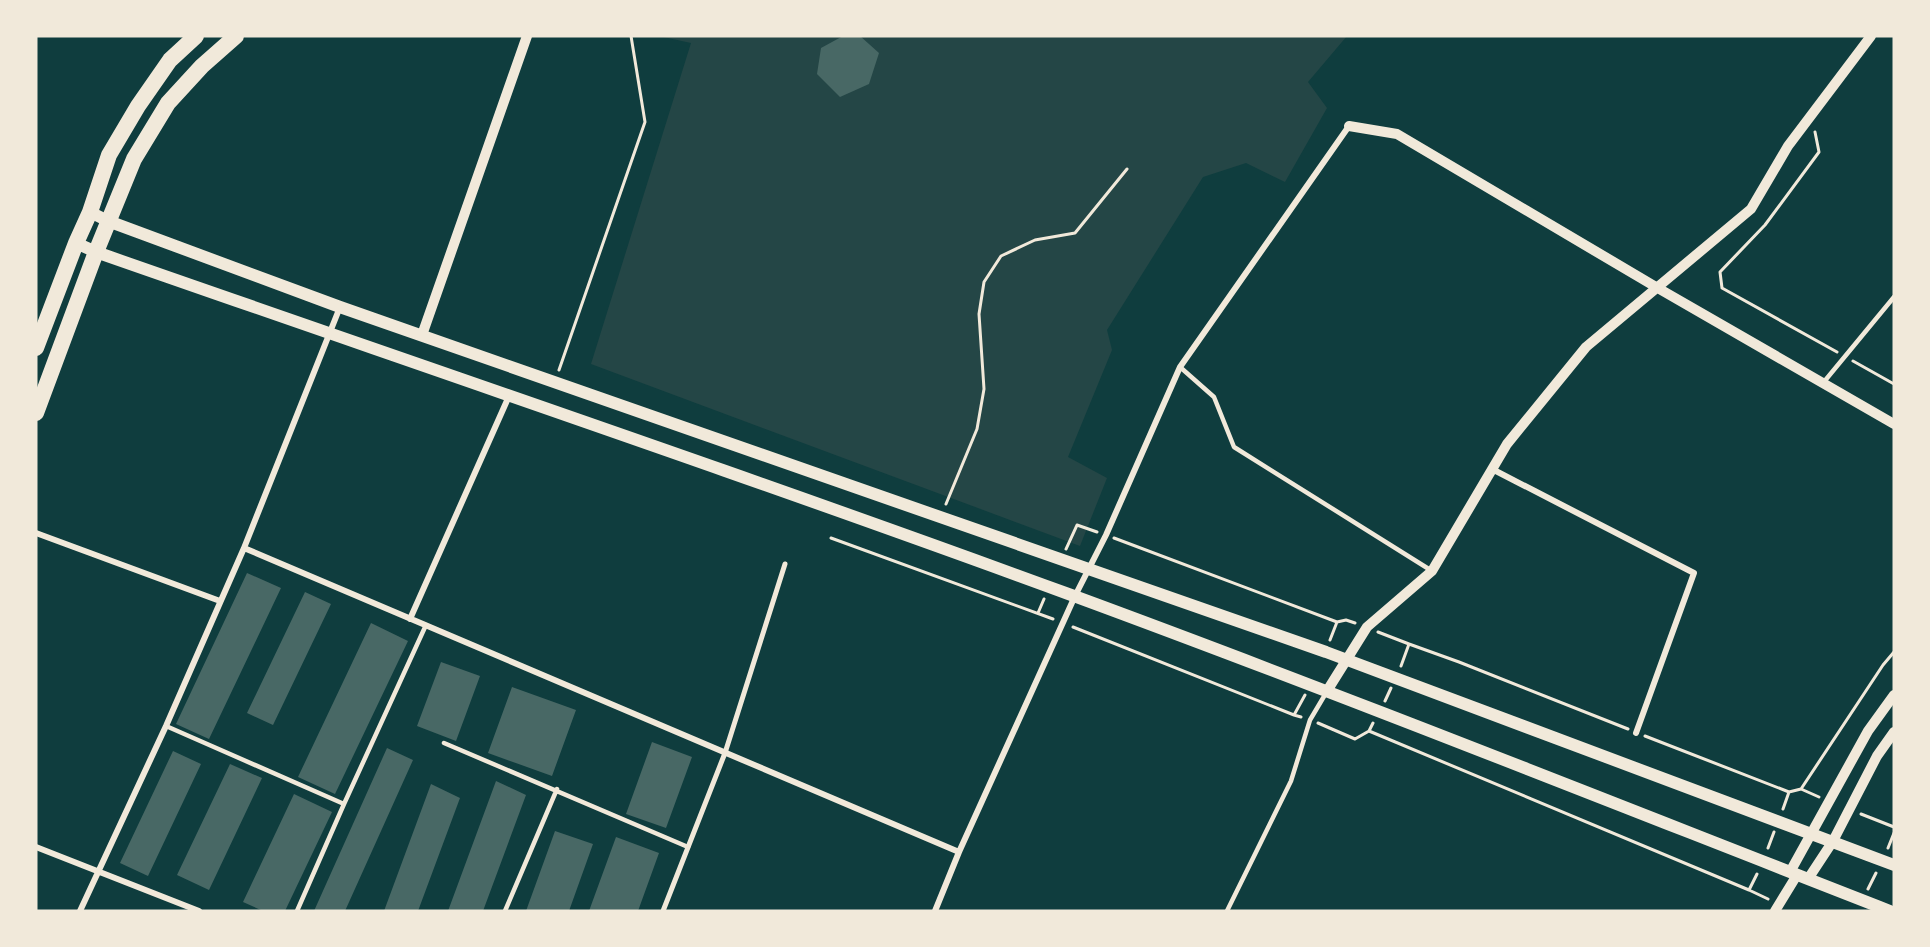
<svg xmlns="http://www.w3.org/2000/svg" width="1930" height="947" font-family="'Alegreya Sans',sans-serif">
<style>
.green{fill:#244646}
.building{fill:#486865}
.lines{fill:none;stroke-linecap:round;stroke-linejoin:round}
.path{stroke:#f1e9da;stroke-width:3}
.service{stroke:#f1e9da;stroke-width:4.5}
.pedestrian{stroke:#f1e9da;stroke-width:5}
.minor{stroke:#f1e9da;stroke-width:6}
.tertiary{stroke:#f1e9da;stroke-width:10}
.secondary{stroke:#f1e9da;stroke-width:12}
.trunk{stroke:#f1e9da;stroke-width:16}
</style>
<rect width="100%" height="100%" fill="#0f3d3e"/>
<path class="green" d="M659 36H1347L1308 82 1327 108 1285 182 1246 163 1203 177 1107 330 1112 350 1068 457 1107 478 1080 546 591 364 691 43Z"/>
<path class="building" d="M843 36H860L879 53 869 84 840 97 817 74 821 48Z
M247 573 281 588 209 739 176 724Z
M305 592 331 604 273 725 247 713Z
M371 623 408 641 335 794 298 777Z
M441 662 480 676 456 741 417 726Z
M512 687 576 710 552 776 488 753Z
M652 742 692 757 666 828 626 814Z
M387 748 413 760 345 911H314Z
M173 751 201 764 148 876 120 863Z
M230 764 262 778 209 890 177 875Z
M496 781 526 795 483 911H448Z
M431 784 460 798 418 911H384Z
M294 794 332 812 285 911H263L243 902Z
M555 831 593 844 569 911H526Z
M616 837 659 853 638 911H589Z"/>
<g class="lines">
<path class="path" d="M1815 132 1819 152 1765 225 1720 272 1722 288 1837 352
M1853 361 1894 384
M559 370 645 122 631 36
M946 504 977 429 984 389 979 314 984 282 1001 256 1035 240 1075 233 1127 169
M831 538 1053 619
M1114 538 1337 622 1346 620 1355 623
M1066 549 1077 525 1097 532
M1038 613 1044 599
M1073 627 1294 715
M1378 632 1409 644 1401 666
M1330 640 1337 622
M1409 644 1459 662 1628 729
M1385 701 1391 688
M1301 717 1294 715 1305 695
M1318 723 1355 739 1369 731 1373 723
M1369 731 1749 890
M1645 736 1789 792
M1819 797 1801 789 1883 665 1894 652
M1783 809 1789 792 1801 789
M1861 814 1894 827
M1768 848 1774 832
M1888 848 1894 833
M1757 874 1749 890 1768 899
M1868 889 1876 873"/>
<path class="service" d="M1180 367 1214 397 1234 447 1432 571
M1823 383 1894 297
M166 726 344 804 426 625
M444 743 688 847
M297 911 344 804
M505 911 557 789
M1227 911 1291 781 1310 720 1326 693"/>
<path class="pedestrian" d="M663 911 725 753 785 564"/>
<path class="minor" d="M1492 469 1694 573 1636 733
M36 533 220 601
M244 548 959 852
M410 619 509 396
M36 847 199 911
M80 911 166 726 244 548 340 307
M935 911 959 852 1075 596 1106 535 1180 367 1349 126"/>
<path class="tertiary" d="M1349 126 1397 134 1656 287 1894 424
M422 335 527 36
M1327 691 1367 627 1432 571 1507 444 1586 347 1751 209 1788 146 1871 36
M1790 872 1868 731 1894 695
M1808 879 1833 841 1877 756 1894 732
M1775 911 1797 875"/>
<path class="secondary" d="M90 212 108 221 340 307 1326 652 1894 865
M76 243 96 252C422 366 750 477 1074 596 1348 697 1618 805 1890 911"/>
<path class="trunk" d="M36 348 76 243 90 212 109 155 138 106 170 60 196 36
M36 413 96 252 134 159 168 103 202 66 236 36"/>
</g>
<rect width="1930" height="947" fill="none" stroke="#f1e9da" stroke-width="75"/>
</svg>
